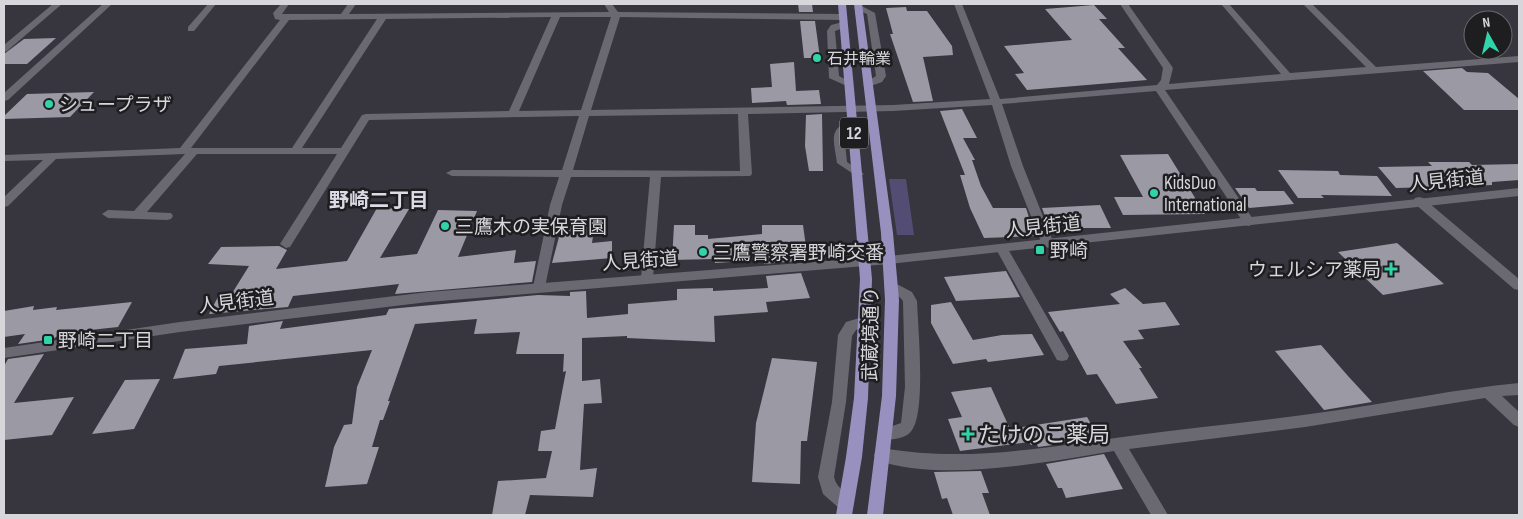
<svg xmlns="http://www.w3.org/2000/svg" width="1523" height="519" font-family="'Sofia Sans Condensed','Noto Sans JP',sans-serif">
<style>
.green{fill:#534d74}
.building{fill:#9b99a4}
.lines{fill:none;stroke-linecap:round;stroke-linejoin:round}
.minor{fill:#6a6972;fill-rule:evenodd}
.tertiary{fill:#6a6972;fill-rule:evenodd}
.secondary{fill:#6a6972;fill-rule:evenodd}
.primary{fill:#9891bf;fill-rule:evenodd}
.poi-dot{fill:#31d4a9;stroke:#1e1e21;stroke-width:2}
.labels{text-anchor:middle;stroke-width:5;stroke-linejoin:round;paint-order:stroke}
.far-poi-label{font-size:16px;fill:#d6d6db;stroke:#1e1e21;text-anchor:start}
.shield{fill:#1e1e21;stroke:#9f9fa3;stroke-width:1}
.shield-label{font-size:18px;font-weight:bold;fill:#d6d6db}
.poi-label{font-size:19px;fill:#d6d6db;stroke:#1e1e21;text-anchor:start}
.street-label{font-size:19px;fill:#d6d6db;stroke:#1e1e21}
.neighbourhood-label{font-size:20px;font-weight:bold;fill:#dcdbe6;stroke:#1e1e21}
.near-poi-label{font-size:22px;fill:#d6d6db;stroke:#1e1e21;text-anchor:start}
</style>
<rect width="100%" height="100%" fill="#37353e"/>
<path class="green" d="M889 179H906L914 235H897Z"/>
<path class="building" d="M798 4H812L813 12H799Z
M1094 5 1107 19H1099L1125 48H1118L1147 80 1027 90 1015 74 1024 73 1004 46 1072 40 1045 9Z
M906 7 907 11H927L952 46 953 55 923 57 933 101 913 102 890 34H893L886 8Z
M800 21H815L820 58H804Z
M56 38 27 64H4V54L24 39Z
M794 62 796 91 819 90 821 104 787 105 786 101 752 103 751 88 772 87 770 64Z
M1462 68 1467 72 1488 73 1519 99V110H1464L1423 71Z
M94 92 70 117 4 119V116L27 94Z
M962 109 977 138H963L975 160H972L981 186 993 208H1026L1035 236 984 238 970 208 960 175H965L940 111Z
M822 114 823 171H809L805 146 806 115Z
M1168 154 1205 214 1123 215 1114 197H1143L1120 155Z
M1428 162H1469L1472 165 1519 164V180L1492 182V185L1470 186 1396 188 1378 167 1432 166Z
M1278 170 1338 171 1340 175 1377 176 1392 196 1321 195 1324 198H1298Z
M1235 188H1255L1257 191H1284L1294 204 1249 208Z
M1100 205 1111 228H1079L1077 223 1048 224 1042 208Z
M377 208 409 209 380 258 417 254 438 210 477 211 458 257 516 250 514 263 536 261 532 282 395 294 399 284 293 296 288 307 209 314 219 295H231L249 266 208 264 221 247 279 246 287 250 276 269 347 261Z
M563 222H595L592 243 612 241V258L552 263Z
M674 225H695V235H708V239L762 234V225H803L807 254 794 255 796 261 764 264V258L749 259 742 255 730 262 715 263 714 259 672 260Z
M1397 243 1444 284 1383 295 1338 252Z
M1006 271 1020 297 956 301 944 277Z
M801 273 810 298 766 302 768 312 714 316 715 342 627 338V336L582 338V381L600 379 602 403 584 404 580 470 597 468 593 497 530 495 525 515H492L498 481 546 478 552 451H538L541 431 555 429 566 371 563 372 564 354H516L520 332 474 334 477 319 415 324 388 401H390L383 420H380L372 447H379L367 484 325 487 334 447 344 425 352 424 357 387 372 350 219 366 216 374 173 379 185 349 247 344 249 326 283 321 280 329 386 315 389 309 538 295 570 296V292L586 291 587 318 628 314V304L677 300V289L713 288V291L768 288 766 276Z
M1125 288 1143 304 1165 302 1180 325 1138 330 1144 339 1123 341 1142 368H1139L1158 398 1116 404 1097 374 1087 375 1063 331 1060 332 1048 312 1120 304 1110 294Z
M132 302 118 327 62 333 53 339 18 344 25 334 4 337V311L34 306 33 310 57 307 56 310Z
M951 302 973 340 1002 335 1032 334 1044 355 988 362 986 359 953 364 931 323V305Z
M1321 345 1348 376 1372 402 1324 410 1275 351Z
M44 354 14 403 74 397 52 435 4 440V366L8 359Z
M772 358 817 362 807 441H801L800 484 752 482 756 423Z
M160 379 134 429 92 434 125 380Z
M991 387 1010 429 1087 417 1095 431H1092L1096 439 1038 447 1037 444 1031 445 1029 442 960 451 948 419 962 417 951 392Z
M1104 454 1123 489 1066 498 1062 488H1058L1046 464Z
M981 471 989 493H982L990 515H953L947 498 942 499 934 472Z"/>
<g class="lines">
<path class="minor" d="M53 4H62L7 51 4 52V45Z
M208 4H216L194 31H188V27Z
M281 4H289L282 14H341L348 4H356L349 14 609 12 604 4H612L618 12 843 14 847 17 843 20 620 17 591 110 893 105 990 99 954 4H962L1000 99 1157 85 1161 80 1163 68 1120 4H1128L1173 68 1169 84 1281 74 1221 4H1229L1290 73 1366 67 1303 4H1312L1376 67 1519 56V62L1165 90 1255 222 1249 226 1245 225 1156 91 1002 104 1023 166 1054 244 1048 248 1042 244 1011 166 992 105 893 111 748 114 752 174 750 176 661 177 653 278 647 282 641 278 650 177H571L562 205 545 287 539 292 533 287 550 205 559 177 452 176 446 173 452 170H562L579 116 369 120 290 247 286 248 280 244 337 154H197L147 212 171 213 173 216 171 219 167 220 108 218 102 214 108 210 134 211 185 154 56 159 8 206 4 207V197L43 160 4 161V155L180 148 280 20 275 19 273 13ZM551 17 509 111 366 114 362 115 341 148H302L386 19ZM560 17H611L581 110 519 111ZM377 19 292 148H191L289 20ZM738 114 740 171 573 170 589 116Z
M858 4 875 13 886 76 882 82 868 87 863 84 876 76 867 14 855 9V5Z
M843 22 846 23V27L835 31 839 76 854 84 849 87 829 78 827 31 831 25Z
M853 121 858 124C855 129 848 127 844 133L847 162 864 174 858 177 837 163C834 141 827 127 853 121Z
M1419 197 1423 198 1519 279V290L1514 289 1415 204 1413 201 1415 198Z
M1002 245 1008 249 1067 352 1069 356 1067 360 1062 361 1057 360 996 249Z
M891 281 912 292 917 301C918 327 926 411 912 430 907 439 889 441 881 438L878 434 881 430 901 423 905 387 903 301C899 294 889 293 885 286L886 283Z
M866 316 871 318 873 321 871 324 856 330 852 336 846 402 834 477C837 490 849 493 854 504L852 509 846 511 840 509 823 494 818 477 832 402 838 335 846 322Z
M1519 383V395L1502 396 1519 412V427L1514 425 1485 398 1305 427 1129 449 1168 515H1151L1114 451C1046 462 942 483 876 460L874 455 876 450 882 448C968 463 1045 447 1130 436 1197 427 1265 421 1332 411 1395 402 1456 389 1519 383Z"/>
<path class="tertiary" d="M103 4H112L8 100 4 101V93Z"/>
<path class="secondary" d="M1519 188V196L889 264 428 302 180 332 4 358V348L180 322 428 292 889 256Z"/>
<path class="primary" d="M838 4H846L872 279 868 398 862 457 852 515H836L846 457 854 398 860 279Z
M854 4H862L893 233 899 300 896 396 883 515H867L882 396 885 300 881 233Z"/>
</g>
<g class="poi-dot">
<circle cx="817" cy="58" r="5"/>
<circle cx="49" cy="104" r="5"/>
<circle cx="1154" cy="193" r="5"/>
<circle cx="445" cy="226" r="5"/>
<rect x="1035" y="245" width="10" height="10" rx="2.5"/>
<circle cx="703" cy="252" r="5"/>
<path d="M1388.5 261.5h5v5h5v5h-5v5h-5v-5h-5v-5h5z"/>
<rect x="43" y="335" width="10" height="10" rx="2.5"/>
<path d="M965.5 426.5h5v5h5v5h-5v5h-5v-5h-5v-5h5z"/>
</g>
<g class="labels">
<g class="far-poi-label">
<text x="827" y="64">石井輪業</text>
</g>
<rect class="shield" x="840" y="117.5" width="28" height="31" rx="4"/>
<g class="shield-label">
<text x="854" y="139">12</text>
</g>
<g class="poi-label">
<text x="59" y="111">シュープラザ</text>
<text x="1164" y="189">KidsDuo<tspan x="1164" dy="22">International</tspan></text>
<text x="455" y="233">三鷹木の実保育園</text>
<text x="1050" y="257">野崎</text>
<text x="713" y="259">三鷹警察署野崎交番</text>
<text x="1381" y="276" text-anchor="end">ウェルシア薬局</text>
<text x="58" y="347">野崎二丁目</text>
</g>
<g class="street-label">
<text transform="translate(1446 180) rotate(-6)" y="7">人見街道</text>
<text transform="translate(1043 226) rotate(-6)" y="7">人見街道</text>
<text transform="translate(640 260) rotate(-4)" y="7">人見街道</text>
<text transform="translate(236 301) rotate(-7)" y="7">人見街道</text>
<text transform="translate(870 334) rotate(-89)" y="7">武蔵境通り</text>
</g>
<g class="neighbourhood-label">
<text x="379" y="207">野崎二丁目</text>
</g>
<g class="near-poi-label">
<text x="978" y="442">たけのこ薬局</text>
</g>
</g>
<rect width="1523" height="519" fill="none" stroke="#d6d6db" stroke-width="10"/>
<g transform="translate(1488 35) rotate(352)"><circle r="24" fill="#1e1e21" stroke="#68686b"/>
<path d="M0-4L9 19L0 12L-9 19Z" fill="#31d4a9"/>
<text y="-8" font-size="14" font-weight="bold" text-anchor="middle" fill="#d6d6db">N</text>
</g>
</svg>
